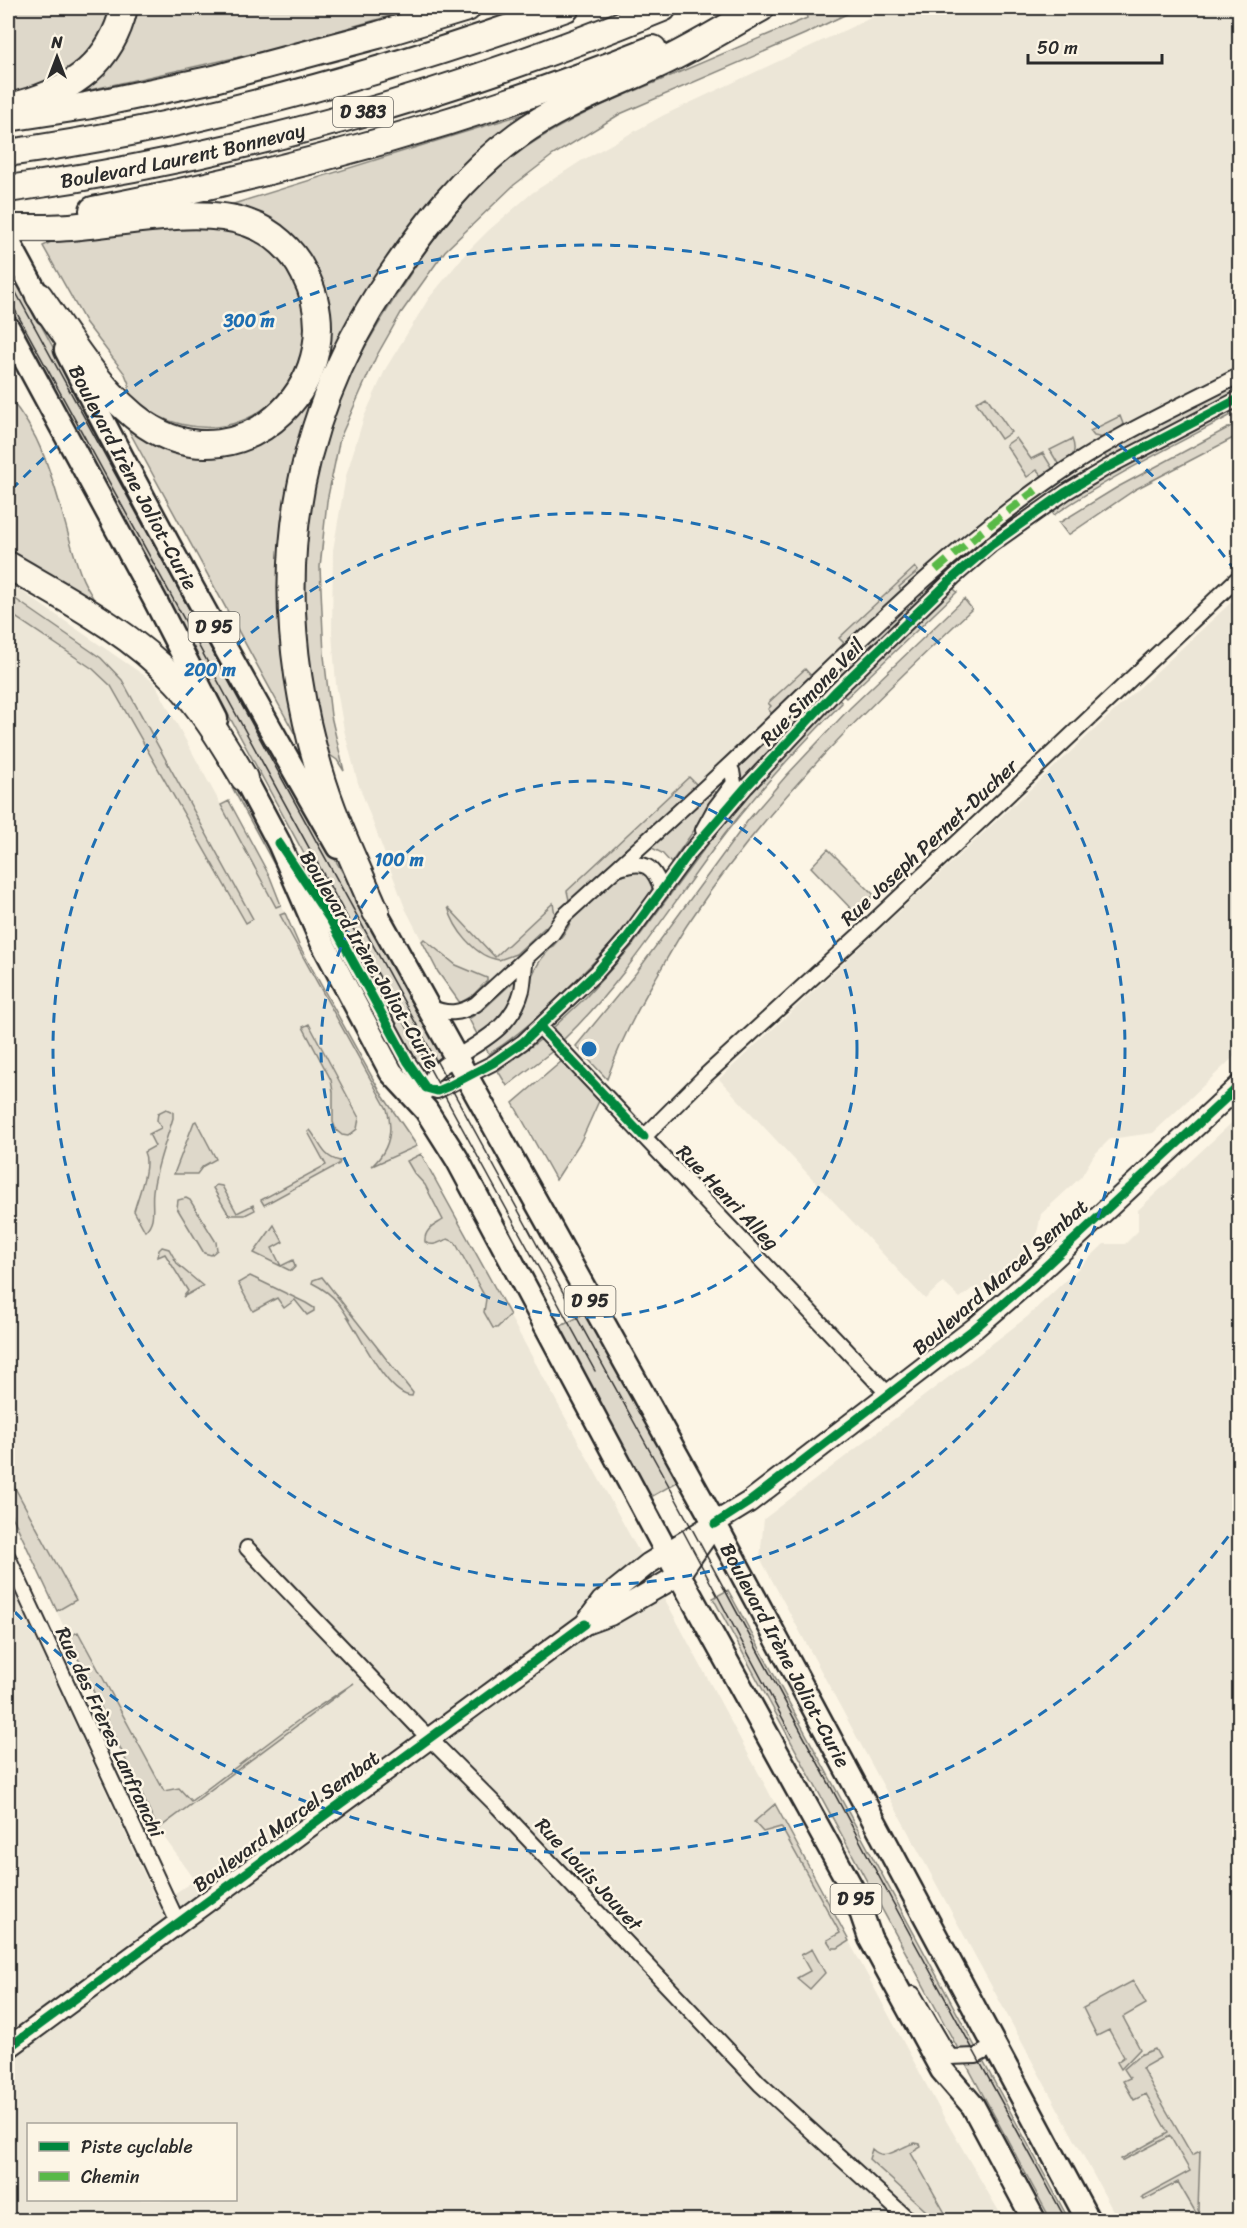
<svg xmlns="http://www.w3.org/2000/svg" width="1247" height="2228" font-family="Sriracha,sans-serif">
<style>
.built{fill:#ece6d7;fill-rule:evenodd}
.green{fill:#ded8ca;stroke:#84827a;stroke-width:1.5}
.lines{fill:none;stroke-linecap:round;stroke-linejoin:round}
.street-casing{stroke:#2b2b2b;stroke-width:18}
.secondary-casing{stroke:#2b2b2b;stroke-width:24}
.primary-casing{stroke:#2b2b2b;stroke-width:27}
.highway-casing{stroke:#2b2b2b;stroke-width:30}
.street{stroke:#fcf5e5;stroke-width:14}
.secondary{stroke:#fcf5e5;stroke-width:20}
.primary{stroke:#fcf5e5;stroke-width:22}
.highway{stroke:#fcf5e5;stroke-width:26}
.tram{stroke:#2b2b2b;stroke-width:1.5}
.quiet{stroke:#58b947;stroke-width:8;stroke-dasharray:15 8;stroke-linecap:butt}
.cycleway-casing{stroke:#fcf5e5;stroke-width:13}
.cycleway{stroke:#00873e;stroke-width:9}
.ring{fill:none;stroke:#1f6fb2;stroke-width:3;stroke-dasharray:10 8}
.labels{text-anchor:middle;stroke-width:5;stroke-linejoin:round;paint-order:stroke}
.shield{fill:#fcf5e5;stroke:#6a6863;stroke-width:1.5}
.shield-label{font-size:18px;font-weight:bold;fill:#2b2b2b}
.street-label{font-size:20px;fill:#2b2b2b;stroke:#fcf5e5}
.centre{fill:#1f6fb2;stroke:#fcf5e5;stroke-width:3}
.ring-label{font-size:18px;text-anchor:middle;font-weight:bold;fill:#1f6fb2;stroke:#fcf5e5;stroke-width:5;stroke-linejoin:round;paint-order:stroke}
</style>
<rect width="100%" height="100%" fill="#fcf5e5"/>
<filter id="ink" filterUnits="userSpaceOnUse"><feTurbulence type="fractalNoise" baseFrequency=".0167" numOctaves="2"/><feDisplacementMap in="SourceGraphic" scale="12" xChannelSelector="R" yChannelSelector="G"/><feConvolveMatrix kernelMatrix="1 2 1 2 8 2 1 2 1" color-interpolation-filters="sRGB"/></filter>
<g filter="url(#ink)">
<path class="built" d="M892 8H1239V370L999 510 977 527 948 552 472 996 460 1003 422 941 405 908 358 783 344 730 336 684 332 633 333 550 346 476 364 417 386 368 429 298 467 252 489 230 532 193 581 161 664 115Z
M8 582 154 682 221 805 229 801 270 877 299 945 381 1093 410 1134 421 1154 674 1616 941 2112 1004 2220H8V1579L158 1904 195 1880 158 1829 8 1507ZM28 2124H236V2200H28Z
M1239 595V1052L1153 1133 1110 1139 1094 1155 1081 1177 1041 1214 1035 1243 978 1295 973 1288 960 1298 943 1282 925 1299 719 1079Z
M1239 1116V2220H1118L760 1558 764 1519 1027 1317 1104 1244H1125L1138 1231V1210Z"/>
<path class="green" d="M8 8H111L108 22 93 49 73 71 8 99Z
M135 8H418L274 49 85 91C112 66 130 45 135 8Z
M821 8H859L805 34 620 114 553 155 514 185 445 251 401 313 376 357 340 438 327 501 320 567 324 656 331 716 344 771 337 760 327 753C322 731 315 708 312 685 293 579 306 458 357 362 371 335 387 310 403 285 436 233 477 181 528 146 569 118 616 99 661 80 710 59 759 38 807 18L806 14Z
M543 108 470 163 303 444V749L123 420 157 444 285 425 305 403 320 377 329 346V323L325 297 314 268 230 205Z
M199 225C216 229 235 231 252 239 269 248 284 263 293 281 321 332 296 400 241 421 203 436 160 423 129 398V384L125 374 86 323 43 246 57 239Z
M12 272 300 800 366 912 443 1057 425 1067 419 1065 8 310V275Z
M1239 381V391L1108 460 1103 453Z
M986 396 1011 432 1001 439 976 402Z
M8 397C53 446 59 515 81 575 86 588 95 600 101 612L8 557Z
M1239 403V411C1176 444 1113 475 1054 515L1050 509 1086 485Z
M1120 416 1125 429 1104 438 1094 436 1090 431Z
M1239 422V435L1136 489 1068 535 1059 523 1116 488Z
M1016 438 1031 459 1043 453 1054 471 1044 478 1037 470 1027 477 1006 445Z
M1072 439C1078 454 1071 459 1060 467L1050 450Z
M915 567 918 571 899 587 903 593 847 646 839 638Z
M939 573 945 579 834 686 827 679Z
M951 586 957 592 846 698 841 693Z
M8 594 101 658 122 680 253 919 246 923 111 686 93 669 8 612Z
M964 599 972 609C870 705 767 804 689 922 676 941 666 961 654 981 636 1012 619 1045 607 1079L576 1046 636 973 749 819 786 776 850 708Z
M805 669 813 678 774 716 768 709 771 706 768 703Z
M820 684 828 692 733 795 741 779 737 766Z
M837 697 842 703C796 750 751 798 712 851 664 916 621 985 562 1041L555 1034 554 1027 586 997 632 946 739 802Z
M188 701 275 854 358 1033 307 937 283 881 199 726Z
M689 777 699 787 571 902 569 900 567 891Z
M712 789 719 795 671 863 662 853 648 846Z
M229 801 270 877 281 905 276 907 221 805Z
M828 849 874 895 855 913 811 867Z
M638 870 648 873 653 883 652 889C634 921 607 949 581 975 552 1004 524 1032 489 1054L485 1047C496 1040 507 1033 513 1022 524 1002 527 980 540 961 551 945 569 935 572 916L610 881Z
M553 903 555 915 554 919 516 954 499 960C475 957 454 929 448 907L495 957Z
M285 913 299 945 381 1093 417 1146 372 1166C389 1150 394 1132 387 1109L280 915Z
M424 939 456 965 487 978V981L472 996 460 1003 438 972 422 941Z
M513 982H516C520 1004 494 1024 478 1036L469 1019 485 1008Z
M309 1024 359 1118 357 1129 348 1136 342 1135 336 1130 333 1122V1092L331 1080 303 1027Z
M540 1040H543L554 1050 507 1086 498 1071Z
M562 1061 599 1101 581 1141 556 1180 513 1103Z
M166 1109 173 1112V1118C166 1142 156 1166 153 1191 151 1206 157 1220 145 1231L134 1211C138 1196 151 1166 144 1152L155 1146 149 1134 161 1128 157 1120 158 1113Z
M196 1121 216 1159 203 1166 197 1174H174L194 1122Z
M310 1130C320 1142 322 1157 340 1161L339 1164 264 1205 261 1200 326 1165 308 1132Z
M421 1154 510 1315 497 1328H493L484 1312 486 1299 455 1242 448 1239C440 1241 434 1248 425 1242 424 1229 434 1226 443 1220L425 1185 414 1173 407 1161Z
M216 1185 222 1186 237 1213 253 1205 255 1210 245 1215H229L213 1188Z
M186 1198 190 1200 216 1242 217 1250 211 1255 204 1253 177 1208 178 1200Z
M274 1225 283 1242 272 1248 281 1266 293 1260 295 1267 291 1271 254 1253Z
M162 1247 169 1249 178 1265 203 1286 183 1297 188 1291 165 1254 158 1257 159 1250Z
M250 1276 306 1303 314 1308V1311L307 1315 295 1300 284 1308 277 1298 253 1311 238 1283Z
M322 1277 413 1393 412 1396C385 1396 355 1322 338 1303 331 1294 322 1288 312 1283L313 1280Z
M584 1314H587L679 1481 651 1497 560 1332 561 1326Z
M8 1475 76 1600 57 1611 8 1507Z
M728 1590 1069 2220H1051L713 1598Z
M78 1632 164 1791 179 1788 191 1801 304 1716 354 1683 158 1829 68 1637Z
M775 1804 849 1941 838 1948H832L827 1940 840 1933 781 1827 763 1832 754 1822Z
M812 1949 825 1973 810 1989 797 1978 810 1971 801 1955Z
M1133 1981 1146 2004 1123 2017 1140 2049 1121 2069 1117 2062 1124 2057 1109 2030 1097 2036 1083 2008Z
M1155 2049 1160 2058 1142 2068 1192 2155 1200 2151 1198 2210 1204 2220H1195L1199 2218 1178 2182 1144 2200 1142 2197 1190 2171 1170 2136 1122 2161 1121 2159 1168 2133 1146 2094 1134 2100 1123 2081 1130 2078 1124 2069 1140 2055Z
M915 2143 920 2144 921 2147 911 2153 949 2220H936L869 2159 872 2149C886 2163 900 2146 915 2143Z"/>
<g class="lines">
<defs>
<path id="street" d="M703 830 715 808 734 783 732 771 728 766
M617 869C644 859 654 865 662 891
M305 882 331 921 408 1062 426 1088 437 1091 493 1063 523 1042 597 972 626 939 690 852 746 787 835 692 954 577 991 545 1066 492 1106 468 1240 398
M430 1007C447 1015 460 1014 476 1004L552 934 564 916C632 854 701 793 767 729 859 641 948 550 1053 478 1111 437 1177 408 1240 375
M540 1027 888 1394
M424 1095 433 1075 440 1068C471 1045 511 1033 522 990 524 980 524 969 526 958
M644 1137 706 1075 869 926 1240 576
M247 1548 419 1728 498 1807 760 2084 909 2220
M8 1557 178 1923
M913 1994 950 2057 976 2056 995 2046"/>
<path id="secondary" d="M585 1624 602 1601 648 1564 749 1502 975 1328 1034 1277 1240 1085
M8 2048 585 1624 610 1615 679 1575 715 1524"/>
<g id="primary">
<path d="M8 241 47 313"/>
<path d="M8 328 155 600 216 719"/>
<path id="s1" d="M66 350C152 518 244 684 338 847"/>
<path d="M236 762 279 843 321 940 391 1072 426 1110 457 1159 666 1551 855 1894 870 1938 942 2070 973 2106 1034 2220"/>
<path id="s2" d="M367 897 715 1524 1088 2220"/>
</g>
<g id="highway">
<path d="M21 104C74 89 111 63 124 8"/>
<path d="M8 118 86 106 214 79 378 35 467 8"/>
<path d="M8 153C199 126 385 73 566 8"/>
<path id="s3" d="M8 189C231 158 455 94 663 8"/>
<path d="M93 210C284 173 472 121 653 49"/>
<path d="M8 228C32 228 56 229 80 226 128 222 202 206 248 223 272 231 293 250 304 273 358 376 244 490 146 425 102 395 69 339 39 296"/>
<path d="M8 565C66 599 129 631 176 681 204 710 224 745 244 778"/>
<path d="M376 912C356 865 333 818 319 769 268 596 286 434 386 283 425 225 462 176 518 135 562 103 613 86 661 63 695 47 728 26 761 8"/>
</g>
</defs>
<use href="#street" class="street-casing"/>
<use href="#secondary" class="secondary-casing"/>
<use href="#primary" class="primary-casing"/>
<use href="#highway" class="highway-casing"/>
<use href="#street" class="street"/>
<use href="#secondary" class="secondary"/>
<use href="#primary" class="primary"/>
<use href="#highway" class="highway"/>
<path class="tram" d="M8 278 669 1486 911 1936 1066 2220
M8 297 595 1371
M682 1529 792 1736"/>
<path class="quiet" d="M936 570 981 532 1036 490"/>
<defs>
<path id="cycleway" d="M279 843 331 921 408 1062 426 1088 437 1091 449 1086 493 1063 523 1042 597 972 626 939 690 852 746 787 835 692 954 577 991 545 1066 492 1106 468 1240 398
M540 1027 644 1137
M715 1524 749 1502 975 1328 1034 1277 1240 1085
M8 2048 585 1624"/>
</defs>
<use href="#cycleway" class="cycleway-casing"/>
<use href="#cycleway" class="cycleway"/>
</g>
</g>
<g class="ring">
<circle cx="589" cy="1049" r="268"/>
<circle cx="589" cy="1049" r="536"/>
<path d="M1239 1522A804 804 0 0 1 11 1608M11 490A804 804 0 0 1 1239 576"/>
</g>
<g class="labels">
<g class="shield">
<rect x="333" y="97" width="60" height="30" rx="4.5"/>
<rect x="188.5" y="612" width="51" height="30" rx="4.5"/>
<rect x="564.5" y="1286" width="51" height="30" rx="4.5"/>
<rect x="830.5" y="1884" width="51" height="30" rx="4.5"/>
</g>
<g class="shield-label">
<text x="363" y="118">D 383</text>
<text x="214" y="633">D 95</text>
<text x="590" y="1307">D 95</text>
<text x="856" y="1905">D 95</text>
</g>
<g class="street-label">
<text dy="7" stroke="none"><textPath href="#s3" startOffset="178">Boulevard Laurent Bonnevay</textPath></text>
<text dy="7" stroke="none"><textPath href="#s1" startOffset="144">Boulevard Irène Joliot-Curie</textPath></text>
<text transform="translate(812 692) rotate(-46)" y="7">Rue Simone Veil</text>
<text transform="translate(929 842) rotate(-43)" y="7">Rue Joseph Pernet-Ducher</text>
<text transform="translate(370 960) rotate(59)" y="7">Boulevard Irène Joliot-Curie</text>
<text transform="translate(728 1197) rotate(46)" y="7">Rue Henri Alleg</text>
<text transform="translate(1000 1277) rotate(-41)" y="7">Boulevard Marcel Sembat</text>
<text dy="7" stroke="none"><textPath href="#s2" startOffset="866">Boulevard Irène Joliot-Curie</textPath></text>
<text transform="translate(110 1732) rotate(65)" y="7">Rue des Frères Lanfranchi</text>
<text transform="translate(286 1821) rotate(-36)" y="7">Boulevard Marcel Sembat</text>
<text transform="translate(589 1874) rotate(47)" y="7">Rue Louis Jouvet</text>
</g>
</g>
<circle cx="589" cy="1049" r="9" class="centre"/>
<g class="ring-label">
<text x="249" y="327">300 m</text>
<text x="210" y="676">200 m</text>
<text x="399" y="866">100 m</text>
</g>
<rect width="1247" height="2228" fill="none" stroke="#fcf5e5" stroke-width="30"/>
<rect x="15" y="15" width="1217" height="2198" fill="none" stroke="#2b2b2b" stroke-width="2" filter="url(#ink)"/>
<rect x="27" y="2123" width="210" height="78" fill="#fcf5e5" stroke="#a8a49b" stroke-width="1.5"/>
<rect x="39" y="2142" width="30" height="9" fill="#00873e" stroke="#a8a49b" stroke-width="1.5"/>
<text x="81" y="2153" font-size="18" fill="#2b2b2b">Piste cyclable</text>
<rect x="39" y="2172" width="30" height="9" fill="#58b947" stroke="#a8a49b" stroke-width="1.5"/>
<text x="81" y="2183" font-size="18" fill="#2b2b2b">Chemin</text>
<g transform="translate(57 57)" stroke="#fcf5e5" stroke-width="4.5" paint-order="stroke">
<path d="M0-4.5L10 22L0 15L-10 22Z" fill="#2b2b2b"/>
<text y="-9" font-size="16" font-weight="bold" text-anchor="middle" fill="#2b2b2b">N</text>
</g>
<path d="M1028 54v9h134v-9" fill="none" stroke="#2b2b2b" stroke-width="3"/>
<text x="1037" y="54" font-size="18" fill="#2b2b2b" stroke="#fcf5e5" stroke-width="4.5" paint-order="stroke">50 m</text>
</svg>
